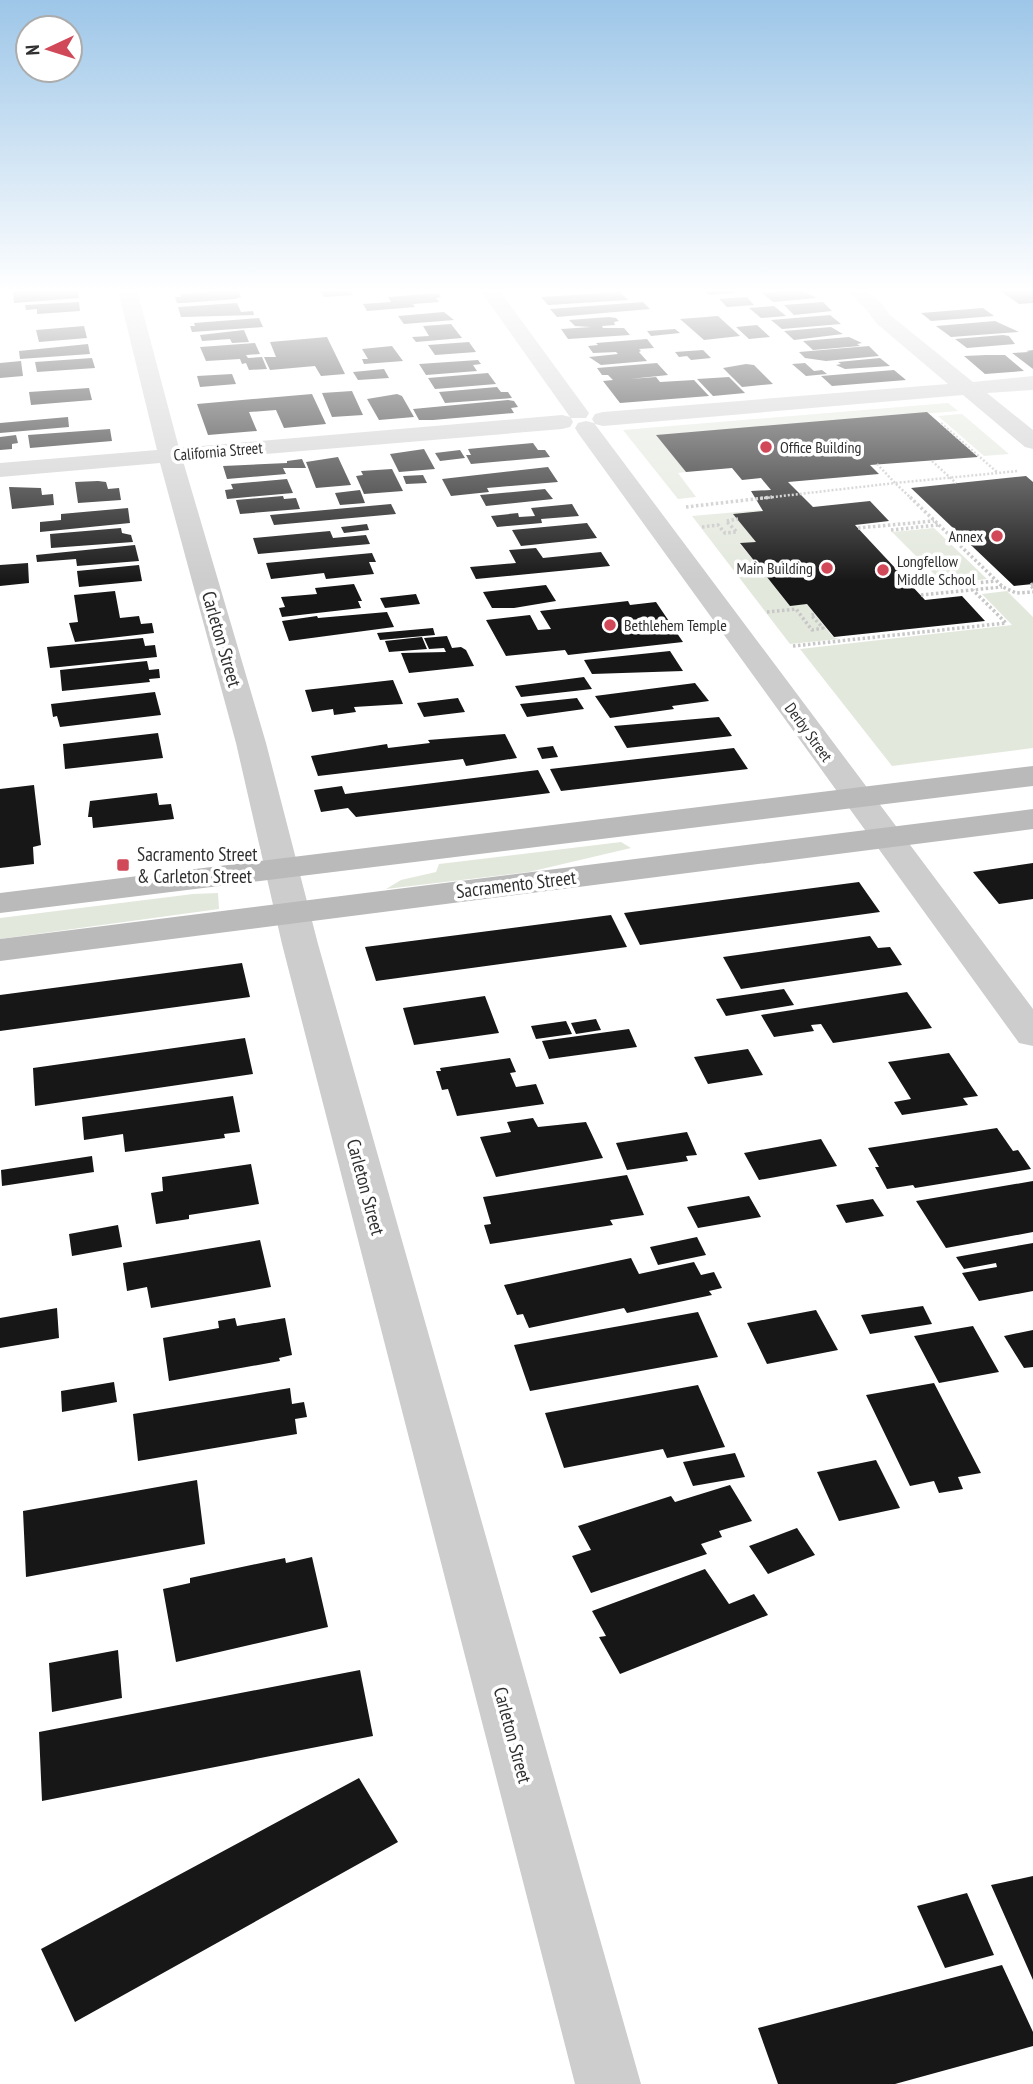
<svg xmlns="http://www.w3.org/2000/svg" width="1033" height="2084" font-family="'PT Sans Narrow',sans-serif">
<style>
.green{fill:#e3e8dd}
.building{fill:#171717}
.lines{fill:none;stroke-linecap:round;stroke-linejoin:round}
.path-far1{stroke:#c7c7c7;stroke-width:2.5;stroke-dasharray:2 2;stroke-linecap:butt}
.path{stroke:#c7c7c7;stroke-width:3.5;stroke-dasharray:2.5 2.5;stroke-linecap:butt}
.street{fill:#cdcdcd;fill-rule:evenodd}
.secondary{fill:#bababa;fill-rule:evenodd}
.poi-dot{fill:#d14859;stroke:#fff;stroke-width:2.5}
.labels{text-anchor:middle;stroke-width:7;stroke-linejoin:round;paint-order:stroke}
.far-poi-label{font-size:16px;fill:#303030;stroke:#fff;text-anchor:start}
.far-street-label{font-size:16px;fill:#303030;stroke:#fff}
.street-label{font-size:19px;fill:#303030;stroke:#fff}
.poi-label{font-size:19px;fill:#303030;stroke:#fff;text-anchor:start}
</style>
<rect width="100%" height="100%" fill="#fff"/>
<path class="green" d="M948 403 958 411 657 435 686 472 678 473 696 497 678 499 623 430Z
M962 414 1009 454 984 456 938 416Z
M761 510 756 542 740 544 790 605 807 604 833 637 839 639 790 644 692 516Z
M934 528 987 579 944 584 892 532Z
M1007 591 1033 617V748L892 766 800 649 1012 625 982 594Z
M621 842 631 848 529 872 386 889 401 880 436 872 439 864Z
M218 893 219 909 0 939V918L193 894Z"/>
<path class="building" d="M50 290H78L79 298 14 303 13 292Z
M238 290 241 297 235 299 183 303H177L175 297H181L180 294Z
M350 290 353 295 324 297 320 291Z
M703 290H731L735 293 709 295Z
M800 290 817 298 773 302 762 293Z
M999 290H1030L1033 292V303L1019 304Z
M620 292 628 300 548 305 541 297Z
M438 293 441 297 436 298 439 302 413 304 415 307 367 311 363 304 391 302 388 297Z
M747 297 754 305 727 307 719 299Z
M79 302 80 311 37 314V309L26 310 25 305Z
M643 302 650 309 557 317 550 309Z
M823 302 832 311 794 315 784 305Z
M237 303 241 312 253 311 254 315 181 317 178 307Z
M774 306 786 316 761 318 749 308Z
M983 308 994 316 931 321 921 313Z
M444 312 454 320 404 324 398 316Z
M830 315 841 324 782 329 771 320Z
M718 316 740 336 704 340 680 319Z
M609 317 616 318 619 321 614 322 615 325 602 326 603 328H624L630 335 568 339 561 329 591 327 575 326 569 320Z
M259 318 263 327 192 332 190 326H195L194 323Z
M995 321 1019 332 951 337 936 326Z
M451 324 462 338 416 342 412 337 429 336 423 326Z
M757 325 770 337 749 339 736 327Z
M84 326 87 338 39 342 36 330Z
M831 327 843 334 794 340 784 331Z
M675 329 680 333 651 336 647 331Z
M244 330 249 342 232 343 230 339 202 341 200 335Z
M1003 335 1009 336 1015 344 967 348 955 339Z
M327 337 345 374 321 376 315 366 270 370 264 357H276L270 342Z
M849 337 862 343 857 344 860 346 813 350 803 341Z
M647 339 654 348 639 349 641 351 639 352 647 361 601 365 589 357 618 354 616 352 593 353 588 346 598 345 596 343Z
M469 342 476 352 435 355 428 345Z
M255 343 260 354 246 355 248 358 262 357 267 369 249 370 246 363 242 364 240 359 206 361 200 347Z
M88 344 90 354 20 359 19 351Z
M392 346 403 361 364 364 362 359H368L362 349Z
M869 346 879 356 826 361 805 358 799 352Z
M703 350 711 358 691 360 687 356 679 357 675 352Z
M1033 350V369L1012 353 1029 352 1026 351Z
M986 355H1005L1024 371 985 374 964 356Z
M92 358 95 368 37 372 35 362Z
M880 358 890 366 845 369 836 365 841 364 838 362Z
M478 360 481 364 473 365 477 371 426 375 419 364Z
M21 361 23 376 0 378V363Z
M657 363 668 375 630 379 656 377 660 382 694 380 709 396 620 403 603 381 613 380 608 375H602L597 368Z
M805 363 814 371 822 370 827 374 806 376 792 364Z
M746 364 754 365 773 384 742 387 723 368Z
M384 369 389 378 358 380 353 372Z
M894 370 906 380 832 386 821 376Z
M488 373 496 384 435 389 428 378Z
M232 374 236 384 200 387 197 376Z
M729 377 745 393 713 396 697 379Z
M497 387 501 392H508L512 398 445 403 439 392Z
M89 388 92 400 31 405 29 392Z
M352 391 363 415 332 417 322 393Z
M312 394 326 424 284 428 276 410 249 412 257 431 208 435 197 404Z
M397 394 402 396 414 417 379 420 367 399Z
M508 400 514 401 518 407 511 408 514 413 433 420H419L413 409Z
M927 412 978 457 870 465 879 474 788 482 813 507 870 501 889 521 855 525 925 600 962 596 985 621 834 637 807 604 790 606 740 543 756 542 733 514 763 511 751 491 771 490 761 478 742 480 732 468 686 472 656 435Z
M68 417 69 427 0 433V423Z
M110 429 112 441 30 448 28 435Z
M16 435 18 443 12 444V449L0 450V437Z
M533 443 538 450H545L550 457 471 464 466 455H471L468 449Z
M424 449 435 469 399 472 390 454Z
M460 450 465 458 440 461 435 453Z
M338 457 351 485 316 488 306 462Z
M302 459 306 468H283L286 474 227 479 223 466 287 463V461Z
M548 467 558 482 487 488 489 492 451 496 442 479Z
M392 469 403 491 364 494 356 476 363 475 361 471Z
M423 475 427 483 406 484 403 476Z
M1026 476 1033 482V584L1014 586 911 488Z
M287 479 293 493 227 499 225 490 233 489 231 484Z
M98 481 106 482 108 489 119 488 121 500 78 503 75 482Z
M9 487 41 488 42 495 53 494 54 505 12 509Z
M545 489 553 499 486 506 480 495Z
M360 490 365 503 340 505 335 493Z
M283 496 284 499 296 498 300 509 240 514 236 500Z
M391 504 396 514 274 525 270 515Z
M572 504 579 516 541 519 542 523 497 527 491 516 518 513 519 517 535 516 531 508Z
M128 508 130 523 40 532V522L61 520V514Z
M587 523 597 538 521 546 512 530Z
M367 524 369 530 344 533 341 527Z
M121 528 122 533 131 535 133 542 51 548 50 534Z
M330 531 333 538 366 535 370 544 258 554 253 538Z
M135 545 139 561 77 566 76 559 37 562 36 555Z
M536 548 543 558 601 552 610 566 476 579 470 567 516 563 509 550Z
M372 553 376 562H369L374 574 326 579 324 573 271 579 266 563Z
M28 563 29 583 0 586V565Z
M139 565 142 581 79 587 77 571Z
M354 584 362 601H358L361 608 282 617 279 608 285 607 281 597 317 594 315 588Z
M546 585 556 601 514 608H492L483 592Z
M115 591 120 618 139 616 141 624 152 623 154 633 75 642 69 623 78 622 74 595Z
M416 594 420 604 385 608 380 598Z
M628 601 630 605 656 602 683 642 568 655 565 650 506 656 486 620 530 615 538 630 551 629 540 611Z
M387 612 394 627 289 641 282 621 317 616 318 618Z
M433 628 435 635 380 640 377 633Z
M447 636 452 648 461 647 466 650 474 666 409 673 401 653 446 652 444 648 429 649 424 638Z
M422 637 427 649 389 652 385 641Z
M143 638 145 646 155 645 157 657 50 668 47 647Z
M670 651 683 671 592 674 584 660Z
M147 661 149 670 159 669 160 678 149 679 150 682 62 691 60 670Z
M584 677 592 689 521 697 515 686Z
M393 680 403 704 354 707 356 712 334 715 333 709 312 712 305 690Z
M695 683 709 701 672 706 674 709 610 718 595 696Z
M155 692 161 715 60 727 57 716 53 717 51 704Z
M458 698 465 712 424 717 417 703Z
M577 698 584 709 527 717 520 704Z
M719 717 732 736 627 748 614 726Z
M158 733 163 758 65 769 63 744Z
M505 734 517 758 466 766 463 759 318 776 311 756 387 744 388 748 430 743 428 740Z
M553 746 558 757 542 759 537 748Z
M734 748 748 769 561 791 550 769Z
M538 770 550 793 356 817 348 808 321 812 314 790 342 786 345 794Z
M34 785 41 845 33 847 34 864 0 868V789Z
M157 793 159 805 171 804 174 819 93 828 92 817H88L90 801Z
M1033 863V899L999 904 973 872Z
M859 882 880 912 640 945 624 913Z
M611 915 627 947 376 981 365 947Z
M870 936 878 948 890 947 902 965 741 989 723 957Z
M242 963 250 997 0 1031V995Z
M784 989 794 1005 726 1016 716 999Z
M907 992 932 1028 833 1043 821 1024 811 1025 814 1031 774 1037 761 1015Z
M485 996 499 1033 414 1045 403 1008Z
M596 1019 601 1030 576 1034 571 1023Z
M566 1021 572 1034 536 1039 531 1026Z
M629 1029 637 1047 549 1059 542 1041Z
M245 1038 253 1074 35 1106 33 1068Z
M748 1049 763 1075 708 1084 694 1057Z
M949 1053 978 1096 963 1098 968 1105 902 1115 894 1102 911 1099 888 1062Z
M510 1058 516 1072 510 1073 516 1087 536 1084 544 1104 457 1116 448 1089 442 1090 436 1071H441L440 1068Z
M233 1096 240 1132 224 1134 225 1138 125 1152 123 1134 84 1140 82 1117Z
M533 1118 538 1127 586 1122 603 1158 496 1177 480 1137 511 1132 507 1122Z
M997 1128 1013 1151 1018 1150 1031 1169 915 1188 913 1185 887 1189 875 1167H879L868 1148Z
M687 1132 697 1155 686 1156 688 1161 627 1170 616 1143Z
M821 1139 837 1166 759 1180 744 1153Z
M92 1156 94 1172 2 1186 1 1170Z
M251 1164 259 1204 189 1215V1219L156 1224 151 1193 163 1191 162 1177Z
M627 1175 644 1215 610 1220 613 1225 490 1244 484 1225 491 1224 483 1197Z
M1033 1181V1232L946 1248 916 1201Z
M749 1196 761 1217 698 1228 687 1207Z
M873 1199 884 1216 846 1223 836 1205Z
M118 1225 122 1247 72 1256 69 1234Z
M697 1237 706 1255 658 1265 650 1247Z
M260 1240 271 1287 151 1308 147 1287 127 1291 123 1263Z
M1033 1243V1291L979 1301 962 1273 997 1267 996 1263 964 1269 956 1257Z
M631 1258 639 1274 694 1262 701 1275 714 1272 722 1288 709 1291 712 1295 627 1313 624 1308 529 1328 523 1314 517 1315 504 1285Z
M923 1306 932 1324 870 1334 861 1315Z
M57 1308 59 1338 0 1348V1318Z
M816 1310 838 1350 767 1364 747 1323Z
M698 1312 718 1357 530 1391 514 1345Z
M235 1318 237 1326 285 1318 292 1355 279 1358 280 1361 169 1381 163 1338 219 1328 218 1321Z
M973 1326 999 1372 939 1383 914 1336Z
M1033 1330V1367L1024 1368 1004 1336Z
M114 1382 117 1402 62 1412 61 1391Z
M934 1383 981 1473 958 1477 963 1489 939 1493 934 1481 910 1486 866 1395Z
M698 1385 725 1447 667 1458 663 1449 564 1468 545 1413Z
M290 1388 292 1404 304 1402 307 1417 295 1419 297 1434 138 1461 133 1414Z
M735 1453 745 1477 693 1486 683 1462Z
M876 1460 900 1508 839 1521 817 1472Z
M197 1480 205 1544 26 1577 23 1511Z
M730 1485 752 1521 719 1531 722 1537 701 1544 707 1554 591 1593 572 1556 591 1550 578 1526 671 1496 675 1502Z
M797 1528 815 1555 768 1574 749 1546Z
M312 1557 328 1627 176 1662 163 1589 190 1583V1578L285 1558 286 1563Z
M705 1569 729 1604 754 1594 768 1615 620 1674 599 1637 606 1636 592 1611Z
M118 1650 122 1698 52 1712 49 1663Z
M360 1670 373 1736 42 1801 39 1732Z
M359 1778 398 1842 75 2022 41 1949Z
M1033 1876V1980L991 1885Z
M967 1893 994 1955 945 1968 917 1906Z
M1002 1965 1033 2032V2046L895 2084H778L758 2028Z"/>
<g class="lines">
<path class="path-far1" d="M941 423 998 473
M932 461 956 483
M877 464 895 483
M756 499 895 483
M912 499 895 483 1018 471"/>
<path class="path" d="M910 497 1003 587 1016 593 1033 592
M686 507 772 497
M702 527 718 525 725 533 737 532 726 521 738 519
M858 528 934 521
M891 530 938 525
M1033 584 1030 585 1033 588
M946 586 996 581
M921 595 1002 587
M767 612 796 609 812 630 823 628 811 615 815 614
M793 646 1006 623 973 590"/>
<path class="street" d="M118 290H137L179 448 562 415 570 417 480 290H499L589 413 586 418H571L573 422 570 427 562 429 183 461 266 743 318 944 641 2084H575L282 944 236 743 160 463 0 477V463L157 450Z
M846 290C871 290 875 294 890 315L973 382 1033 376V390L987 393 1033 430V449L1025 447 963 395 603 426 595 424 592 419 595 414 603 412 948 384 876 323 866 309Z
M586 421 594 423 1033 1009V1046L1019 1043 578 433 575 428 578 423Z"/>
<path class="secondary" d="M1033 766V786L0 913V893Z
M1033 809V829L0 961V939Z"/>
</g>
<linearGradient id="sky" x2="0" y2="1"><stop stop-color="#9dc6e8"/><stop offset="0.5" stop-color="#fff"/><stop offset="1" stop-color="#fff" stop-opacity="0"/></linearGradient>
<rect width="1033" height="581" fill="url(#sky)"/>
<g class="poi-dot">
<circle cx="766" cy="447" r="7"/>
<circle cx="997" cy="536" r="7"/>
<circle cx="827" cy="568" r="7"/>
<circle cx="883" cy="570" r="7"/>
<circle cx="610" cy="625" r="7"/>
<rect x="116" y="858" width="14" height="14" rx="3.5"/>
</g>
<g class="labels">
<g class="far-poi-label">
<text x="780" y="453">Office Building</text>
<text x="983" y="542" text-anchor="end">Annex</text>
<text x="897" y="567">Longfellow<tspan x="897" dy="18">Middle School</tspan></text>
<text x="813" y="574" text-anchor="end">Main Building</text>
<text x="624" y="631">Bethlehem Temple</text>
</g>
<g class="far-street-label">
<text transform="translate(218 451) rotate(-5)" y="6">California Street</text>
<text transform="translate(809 732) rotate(54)" y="6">Derby Street</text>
</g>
<g class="street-label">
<text transform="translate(222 639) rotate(74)" y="7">Carleton Street</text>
<text transform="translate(516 884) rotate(-7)" y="7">Sacramento Street</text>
<text transform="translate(366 1187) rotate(75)" y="7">Carleton Street</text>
<text transform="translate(513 1735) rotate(75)" y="7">Carleton Street</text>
</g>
<g class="poi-label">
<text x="137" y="861">Sacramento Street<tspan x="137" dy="22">&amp; Carleton Street</tspan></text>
</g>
</g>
<g transform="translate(49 49) rotate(266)"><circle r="33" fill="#ffffff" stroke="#acacac" stroke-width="2"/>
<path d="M0-5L12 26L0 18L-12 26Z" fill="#d14859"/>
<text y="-10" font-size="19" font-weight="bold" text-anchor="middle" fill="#303030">N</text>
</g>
</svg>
